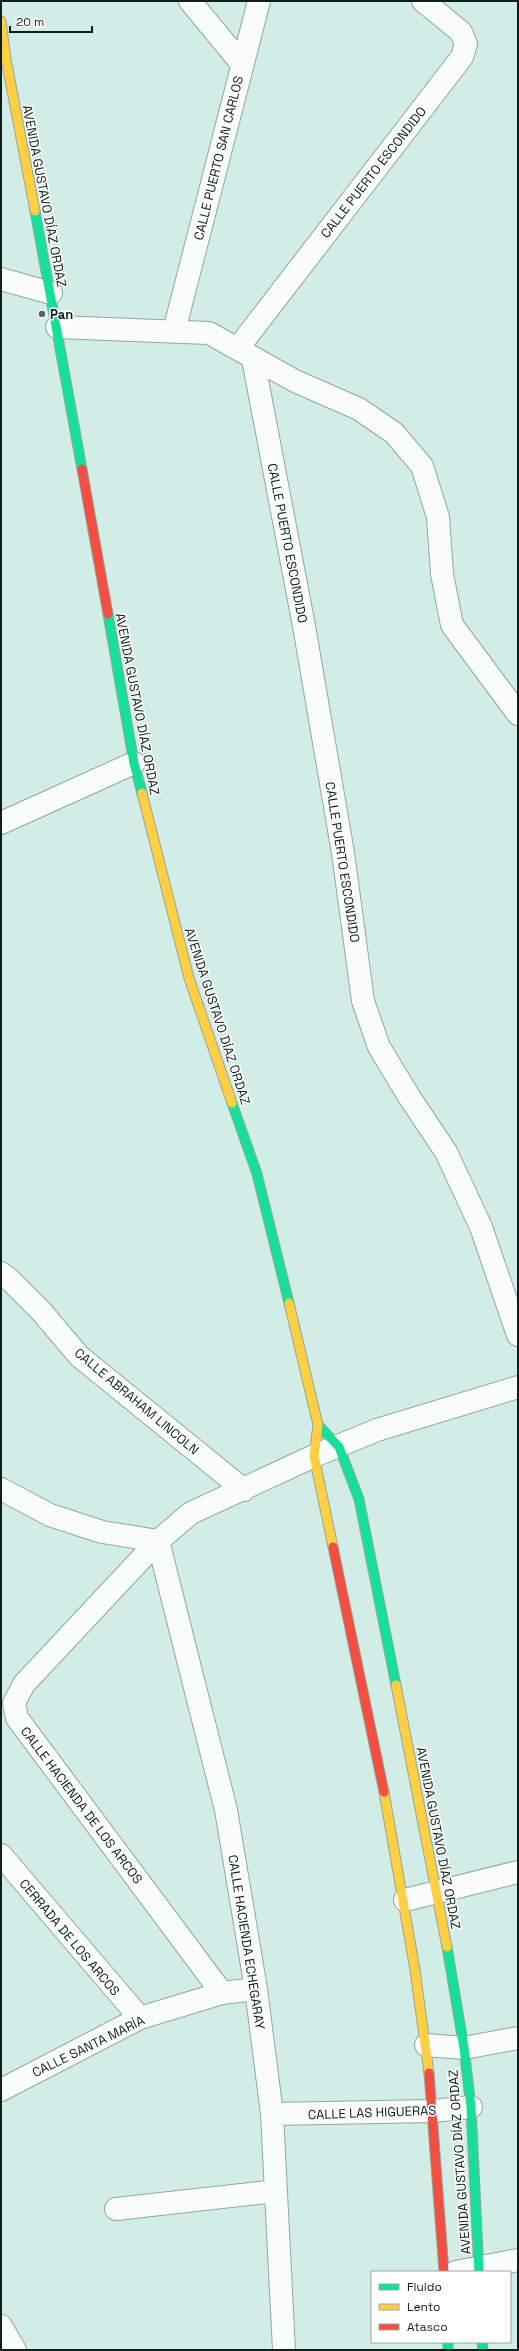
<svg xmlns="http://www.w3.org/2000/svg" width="519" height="2351" font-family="'Space Grotesk',sans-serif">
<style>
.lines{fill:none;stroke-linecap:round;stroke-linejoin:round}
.street-casing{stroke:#93a7a2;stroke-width:24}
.fast-casing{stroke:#93a7a2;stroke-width:11}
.slow-casing{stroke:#93a7a2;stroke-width:11}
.jam-casing{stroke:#93a7a2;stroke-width:11}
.street{stroke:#f8fcfb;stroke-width:22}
.fast{stroke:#16e098;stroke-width:9}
.slow{stroke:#ffcf43;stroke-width:9}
.jam{stroke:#f24e42;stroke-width:9}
.poi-dot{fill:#526662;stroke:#fff;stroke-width:1.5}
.labels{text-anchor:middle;stroke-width:3;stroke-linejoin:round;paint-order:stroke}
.street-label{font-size:13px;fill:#0d1e1b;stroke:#fff}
.poi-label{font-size:13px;font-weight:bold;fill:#0d1e1b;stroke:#fff;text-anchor:start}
</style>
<rect width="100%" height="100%" fill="#d2ece6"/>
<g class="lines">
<defs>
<path id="street" d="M190 1 242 64
M1 279 51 293
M57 327 209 333 295 381 359 409 394 433 422 466 438 517 442 574 452 625 518 714
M174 331 259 1
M238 348 462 57 466 44 461 32 423 1
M253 359 304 626 343 853 363 1001 379 1047 408 1095 446 1152 481 1227 518 1335
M1 823 134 763
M1 1273 10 1280 41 1311 79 1356 244 1490
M1 1489 50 1515 102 1532 158 1541
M158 1541 226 1810 256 1989 272 2114 284 2350
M1 1855 140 2018
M405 1900 518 1872
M256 1989 222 1993 17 1718 14 1703 24 1684 158 1541 191 1513 314 1456 377 1430 518 1387
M426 2045 464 2048 518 2038
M1 2090 140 2018 222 1993
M272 2114 433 2111 471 2107
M116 2209 276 2191
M456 2272 518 2260
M1 2326 15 2350"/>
<path id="fast" d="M35 211 82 469
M108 614 134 763 142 793
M232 1103 257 1174 289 1303
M318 1425 339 1447 359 1499 396 1685
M447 1947 464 2048 471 2107 479 2272
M448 2342V2350
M482 2342 483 2350"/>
<path id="slow" d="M1 21 6 59 35 211
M142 793 189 978 232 1103
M289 1303 318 1425 314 1456 333 1547
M396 1685 447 1947
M384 1792 415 1970 429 2073"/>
<path id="jam" d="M82 469 108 614
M333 1547 384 1792
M429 2073 444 2272"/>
</defs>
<use href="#street" class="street-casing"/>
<use href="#fast" class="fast-casing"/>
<use href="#slow" class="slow-casing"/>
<use href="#jam" class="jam-casing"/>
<use href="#street" class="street"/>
<use href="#fast" class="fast"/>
<use href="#slow" class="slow"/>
<use href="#jam" class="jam"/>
</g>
<circle class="poi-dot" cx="42" cy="314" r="4"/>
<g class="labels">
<g class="street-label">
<text transform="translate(218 158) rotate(-76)" y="5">CALLE PUERTO SAN CARLOS</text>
<text transform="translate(373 172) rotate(-52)" y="5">CALLE PUERTO ESCONDIDO</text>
<text transform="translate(45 196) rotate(79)" y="5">AVENIDA GUSTAVO DÍAZ ORDAZ</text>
<text transform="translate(288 543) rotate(79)" y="5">CALLE PUERTO ESCONDIDO</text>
<text transform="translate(138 704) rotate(79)" y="5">AVENIDA GUSTAVO DÍAZ ORDAZ</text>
<text transform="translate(343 862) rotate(81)" y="5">CALLE PUERTO ESCONDIDO</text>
<text transform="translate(218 1016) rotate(72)" y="5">AVENIDA GUSTAVO DÍAZ ORDAZ</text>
<text transform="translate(137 1401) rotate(40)" y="5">CALLE ABRAHAM LINCOLN</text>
<text transform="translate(82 1805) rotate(53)" y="5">CALLE HACIENDA DE LOS ARCOS</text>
<text transform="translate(439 1838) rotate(79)" y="5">AVENIDA GUSTAVO DÍAZ ORDAZ</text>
<text transform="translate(70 1937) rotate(50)" y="5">CERRADA DE LOS ARCOS</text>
<text transform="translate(247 1942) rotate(81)" y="5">CALLE HACIENDA ECHEGARAY</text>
<text transform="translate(88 2046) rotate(-26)" y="5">CALLE SANTA MARÍA</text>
<text transform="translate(372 2112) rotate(-2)" y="5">CALLE LAS HIGUERAS</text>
<text transform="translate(459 2162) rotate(-94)" y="5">AVENIDA GUSTAVO DÍAZ ORDAZ</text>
</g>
<g class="poi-label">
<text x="50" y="319">Pan</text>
</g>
</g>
<rect width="519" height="2351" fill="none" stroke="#0d1e1b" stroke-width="4"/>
<rect x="371" y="2271" width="140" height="72" fill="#ffffff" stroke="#9ea5a4"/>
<rect x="379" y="2284" width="20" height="6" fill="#16e098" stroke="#9ea5a4"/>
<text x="407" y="2291" font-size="12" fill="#0d1e1b">Fluido</text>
<rect x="379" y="2304" width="20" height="6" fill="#ffcf43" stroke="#9ea5a4"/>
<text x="407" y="2311" font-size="12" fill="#0d1e1b">Lento</text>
<rect x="379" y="2324" width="20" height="6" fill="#f24e42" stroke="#9ea5a4"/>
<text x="407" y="2331" font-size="12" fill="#0d1e1b">Atasco</text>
<path d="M10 26v6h82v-6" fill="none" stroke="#0d1e1b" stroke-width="2"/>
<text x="16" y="26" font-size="12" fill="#0d1e1b" stroke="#ffffff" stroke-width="3" paint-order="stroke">20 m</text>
</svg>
